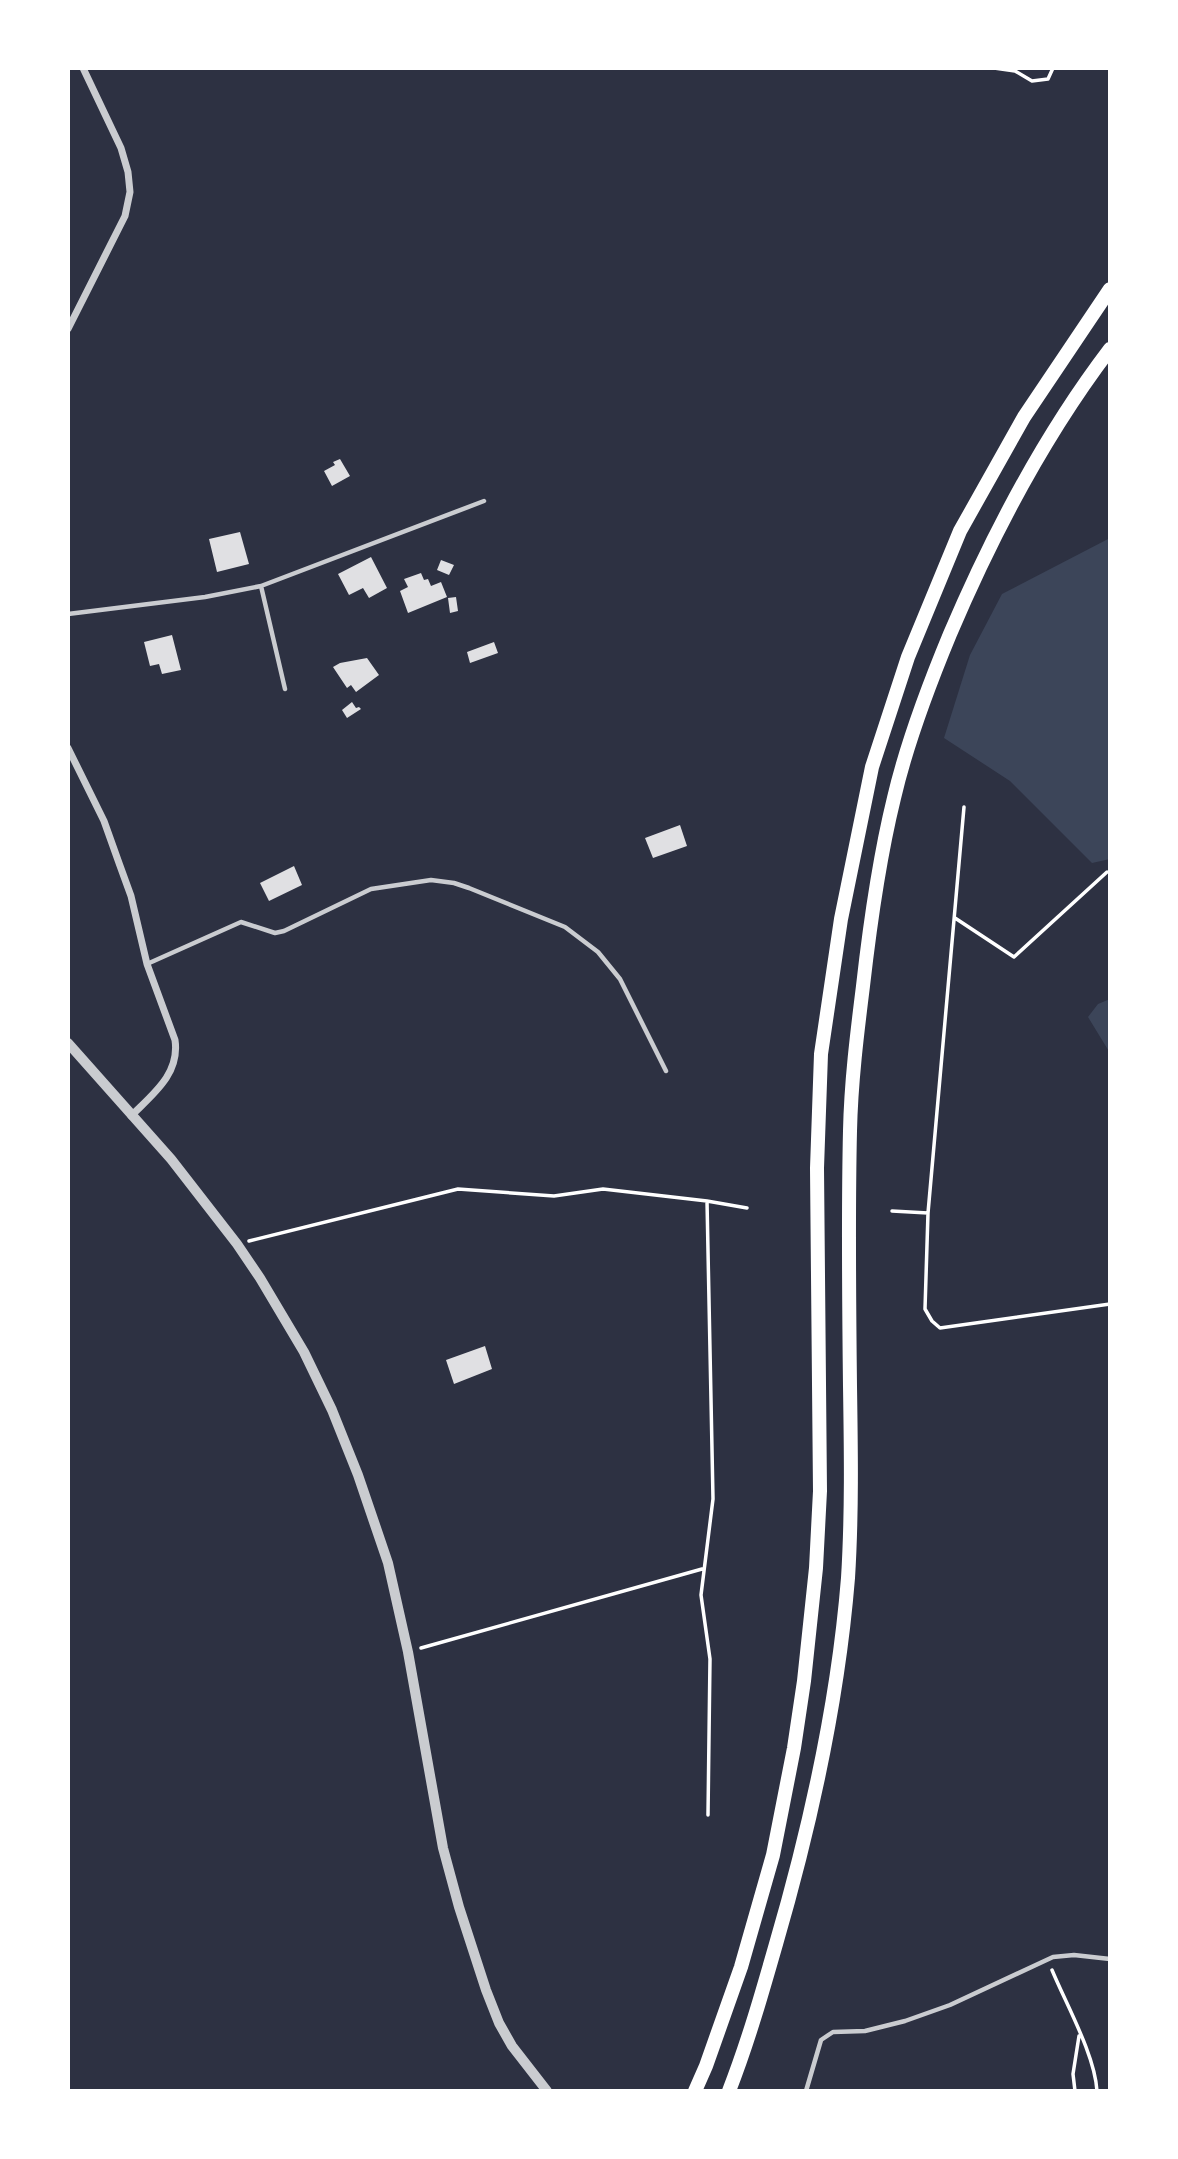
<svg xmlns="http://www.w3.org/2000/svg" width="1178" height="2159" font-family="'Noto Sans',sans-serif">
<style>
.green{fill:#3c4559}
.building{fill:#e0e0e3}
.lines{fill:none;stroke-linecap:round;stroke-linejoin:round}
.path{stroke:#fff;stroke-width:3.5}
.service{stroke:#caccd0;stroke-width:4.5}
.minor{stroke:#caccd0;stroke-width:7}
.tertiary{stroke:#caccd0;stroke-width:10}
.motorway{stroke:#fff;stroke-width:14}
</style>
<rect width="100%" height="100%" fill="#2d3142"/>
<path class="green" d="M1110 538V859L1092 863 1010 781 944 738 970 655 1002 594Z
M1110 999V1053L1088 1017 1098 1004Z"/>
<path class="building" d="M340 459 350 476 332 486 324 471 335 465 333 462Z
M240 532 249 564 217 572 209 539Z
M371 557 387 588 369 598 363 588 349 595 338 574Z
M441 560 454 565 449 575 437 570Z
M421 573 424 580 428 579 431 586 441 582 447 597 408 613 400 591 408 587 404 579Z
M456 597 458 611 450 613 448 598Z
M172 635 181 670 162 674 159 664 150 666 144 642Z
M494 642 498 653 470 663 467 652Z
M367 658 379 675 356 692 351 685 347 688 333 667 340 663Z
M352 702 356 708 359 707 361 709 347 718 342 710Z
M680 825 687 846 653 858 645 838Z
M294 866 302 885 269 901 260 883Z
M485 1346 492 1369 454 1384 446 1360Z"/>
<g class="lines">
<path class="path" d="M994 68 1015 71 1032 81 1048 79 1053 68
M964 807 928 1213 925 1309 932 1321 940 1328 1110 1304
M955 918 1014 957 1107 872
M707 1201 747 1208
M892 1211 928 1213
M249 1241 458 1189 554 1196 603 1189 707 1201 713 1499 701 1595 710 1659 708 1815
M421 1648 702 1569
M1052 1970C1066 2004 1095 2055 1097 2091
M1075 2091 1073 2074 1079 2036"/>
<path class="service" d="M261 586 285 689
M68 614 205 597 261 586 484 501
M147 964 241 922 275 933 284 931 371 889 431 880 454 883 469 888 565 927 598 952 620 979 666 1071
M806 2091 821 2040 833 2032 865 2031 905 2021 950 2005 1053 1957 1074 1955 1110 1959"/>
<path class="minor" d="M68 329 125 216 130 192 128 172 121 148 83 68
M68 748 104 821 119 863 131 896 147 964 175 1040C180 1074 153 1094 131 1116"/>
<path class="tertiary" d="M68 1043 171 1159 237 1244 260 1278 304 1352 332 1410 358 1475 388 1563 408 1652 443 1848 459 1907 486 1990 499 2023 512 2046 547 2091"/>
<path class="motorway" d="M695 2091 706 2066 741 1967 773 1855 794 1748 804 1681 816 1568 820 1491 817 1168 821 1054 841 919 872 767 908 657 960 531 1024 417 1110 289
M729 2091C748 2042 762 1993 776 1944 811 1824 838 1702 848 1578 852 1514 851 1450 850 1386 849 1302 848 1216 850 1131 851 1083 857 1034 863 986 870 924 879 859 894 798 907 742 928 687 950 634 993 533 1043 437 1110 349"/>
</g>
<rect width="1178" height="2159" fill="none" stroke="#ffffff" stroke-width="140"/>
</svg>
